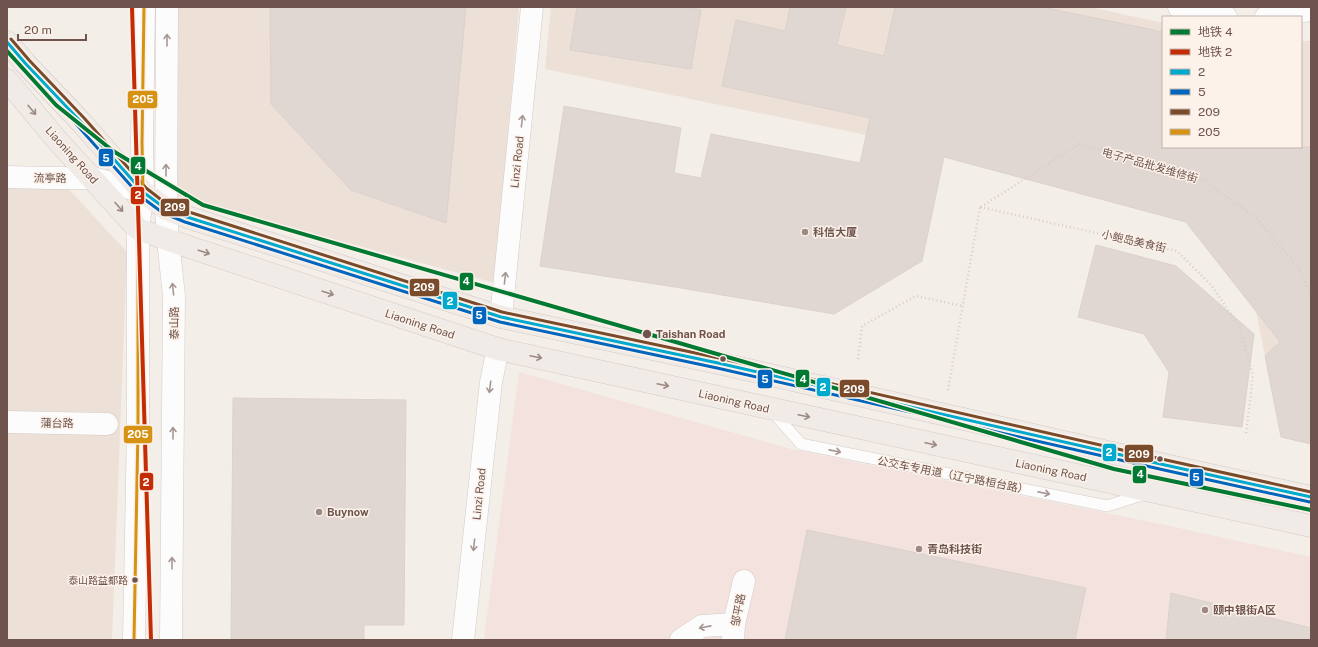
<svg xmlns="http://www.w3.org/2000/svg" width="1318" height="647" font-family="'Public Sans','Noto Sans SC',sans-serif">
<style>
.residential{fill:#ede0d7}
.commercial{fill:#f3e2dd}
.building{fill:#e0d6d2;stroke:#dcd1cc}
.lines{fill:none;stroke-linecap:round;stroke-linejoin:round}
.lane-casing{stroke:#d3cbc7;stroke-width:12}
.street-casing{stroke:#d3cbc7;stroke-width:23}
.secondary-casing{stroke:#d3cac6;stroke-width:23}
.primary-casing{stroke:#d3c9c6;stroke-width:23}
.path{stroke:#d6cdca;stroke-width:2.5;stroke-dasharray:1 3;stroke-linecap:butt}
.lane{stroke:#fdfcfc;stroke-width:11}
.street{stroke:#fdfcfc;stroke-width:22}
.secondary{stroke:#fdfcfc;stroke-width:22}
.primary{stroke:#f0ebe6;stroke-width:22}
.bus-1-casing{stroke:#fcf2ea;stroke-width:6}
.bus-2-casing{stroke:#fcf2ea;stroke-width:6}
.bus-3-casing{stroke:#fcf2ea;stroke-width:6}
.bus-4-casing{stroke:#fcf2ea;stroke-width:6}
.bus-1{stroke:#00a9ce;stroke-width:3}
.bus-2{stroke:#0065bd;stroke-width:3}
.bus-3{stroke:#7a4b2a;stroke-width:3}
.bus-4{stroke:#d59213;stroke-width:3}
.metro-1-casing{stroke:#fcf2ea;stroke-width:7}
.metro-2-casing{stroke:#fcf2ea;stroke-width:7}
.metro-1{stroke:#007a33;stroke-width:4}
.metro-2{stroke:#c42c05;stroke-width:4}
.oneway{stroke:#a79793}
.oneway2{stroke:#9c8983}
.poi-dot{fill:#9d8a84;stroke:#fcf2ea;stroke-width:1.5}
.stop-dot{fill:#6e544d;stroke:#fcf2ea;stroke-width:1.5}
.labels{text-anchor:middle;stroke-width:3;stroke-linejoin:round;paint-order:stroke}
.bus-label{font-size:10px;fill:#6e544d;stroke:#fcf2ea;text-anchor:end}
.street-label{font-size:11px;fill:#6e544d;stroke:#fcf2ea}
.poi-label{font-size:11px;font-weight:bold;fill:#6e544d;stroke:#fcf2ea;text-anchor:start}
.stop-label{font-size:11px;font-weight:bold;fill:#6e544d;stroke:#fcf2ea;text-anchor:start}
.line-badge{stroke:#fcf2ea;stroke-width:1.5}
.badge-label{font-size:11px;text-anchor:middle;font-weight:bold;fill:#fff}
</style>
<rect width="100%" height="100%" fill="#f4eee9"/>
<path class="residential" d="M160 7H519L495 283 160 192Z
M551 7H1090L1163 23V147H1301V41H1311V444L1281 437 1256 311 1186 222 857 133 545 69Z
M52 171 127 252 112 640H7V174Z"/>
<path class="commercial" d="M519 372 791 449 1170 526 1311 557V640H484Z"/>
<path class="building" d="M270 7H466L446 223 351 190 271 104Z
M577 7H684L701 10 691 69 570 50Z
M790 7H846L837 45 884 56 895 7H1042L1163 32V147H1311V444L1281 437 1265 356 1280 342 1186 222 944 157 922 261 834 314 675 287 540 266 564 106 681 128 674 173 701 178 711 134 860 163 870 118 722 86 736 20 785 31Z
M1096 245 1176 266 1254 334 1242 427 1163 417 1169 372 1144 334 1078 317Z
M233 398 406 400 404 625H364V640H231Z
M807 530 1086 588 1075 640H785Z
M1171 593 1311 628V640H1166Z"/>
<g class="lines">
<defs>
<path id="lane" d="M772 411 801 444 1107 506 1145 494"/>
<path id="street" d="M143 192 142 142 144 7
M166 209 167 7
M501 317 532 7
M7 422 107 424
M463 640 491 382 498 349
M681 640 702 626 734 624
M733 640 734 624 744 581"/>
<path id="secondary" d="M1179 7 1226 17
M1266 17 1311 10
M7 177 49 178H93L143 192 138 229V427L134 640
M166 209 168 240 174 296 171 640"/>
<path id="primary" d="M7 42 25 63 81 122 110 155 143 192 166 209 187 217 501 317 718 363 1165 465 1311 497
M7 80 57 140 138 229 189 247 498 349 1311 526"/>
</defs>
<use href="#lane" class="lane-casing"/>
<use href="#street" class="street-casing"/>
<use href="#secondary" class="secondary-casing"/>
<use href="#primary" class="primary-casing"/>
<path class="path" d="M980 207 1177 251 1212 286 1239 326 1253 375 1246 435
M981 207 1079 144 1197 176 1256 218 1299 268 1311 295
M858 359 862 326 916 296 963 306
M948 390 980 207"/>
<use href="#lane" class="lane"/>
<use href="#street" class="street"/>
<use href="#secondary" class="secondary"/>
<use href="#primary" class="primary"/>
<defs>
<path id="bus-1" d="M7 42 25 63 81 122 143 192 166 209 187 217 501 317 718 363 1165 465 1311 497"/>
<path id="bus-2" d="M7 50 77 125 140 196 163 213 185 222 500 322 717 368 1164 470 1310 502"/>
<path id="bus-3" d="M11 39 29 60 85 119 146 188 168 205 189 212 502 312 719 358 1166 460 1311 492"/>
<path id="bus-4" d="M143 192 142 142 144 7
M134 640 138 427V229"/>
</defs>
<use href="#bus-1" class="bus-1-casing"/>
<use href="#bus-2" class="bus-2-casing"/>
<use href="#bus-3" class="bus-3-casing"/>
<use href="#bus-4" class="bus-4-casing"/>
<use href="#bus-1" class="bus-1"/>
<use href="#bus-2" class="bus-2"/>
<use href="#bus-3" class="bus-3"/>
<use href="#bus-4" class="bus-4"/>
<defs>
<path id="metro-1" d="M7 51 56 105 113 151 203 205 1114 469 1311 510"/>
<path id="metro-2" d="M132 7 151 640"/>
</defs>
<use href="#metro-1" class="metro-1-casing"/>
<use href="#metro-2" class="metro-2-casing"/>
<use href="#metro-1" class="metro-1"/>
<use href="#metro-2" class="metro-2"/>
</g>
<defs><path id="oneway-shaft" d="M-6 0H5M1.5-3L5.5 0L1.5 3" fill="none" stroke-width="1.6" stroke-linecap="round" stroke-linejoin="round"/></defs>
<g class="oneway">
<use href="#oneway-shaft" transform="translate(167 40) rotate(-90)"/>
<use href="#oneway-shaft" transform="translate(522 121) rotate(-84)"/>
<use href="#oneway-shaft" transform="translate(166 170) rotate(-90)"/>
<use href="#oneway-shaft" transform="translate(505 278) rotate(-84)"/>
<use href="#oneway-shaft" transform="translate(173 289) rotate(-96)"/>
<use href="#oneway-shaft" transform="translate(490 387) rotate(97)"/>
<use href="#oneway-shaft" transform="translate(173 433) rotate(-90)"/>
<use href="#oneway-shaft" transform="translate(835 451) rotate(11)"/>
<use href="#oneway-shaft" transform="translate(1044 493) rotate(11)"/>
<use href="#oneway-shaft" transform="translate(474 545) rotate(96)"/>
<use href="#oneway-shaft" transform="translate(172 563) rotate(-90)"/>
<use href="#oneway-shaft" transform="translate(705 627) rotate(169)"/>
</g>
<g class="oneway2">
<use href="#oneway-shaft" transform="translate(32 110) rotate(50)"/>
<use href="#oneway-shaft" transform="translate(119 207) rotate(49)"/>
<use href="#oneway-shaft" transform="translate(204 252) rotate(18)"/>
<use href="#oneway-shaft" transform="translate(328 293) rotate(18)"/>
<use href="#oneway-shaft" transform="translate(536 357) rotate(12)"/>
<use href="#oneway-shaft" transform="translate(663 385) rotate(12)"/>
<use href="#oneway-shaft" transform="translate(804 416) rotate(12)"/>
<use href="#oneway-shaft" transform="translate(931 444) rotate(12)"/>
</g>
<g class="poi-dot">
<circle cx="805" cy="232" r="4"/>
<circle cx="319" cy="512" r="4"/>
<circle cx="919" cy="549" r="4"/>
<circle cx="1205" cy="610" r="4"/>
</g>
<g class="stop-dot">
<circle cx="647" cy="334" r="5"/>
<circle cx="723" cy="359" r="3.5"/>
<circle cx="1160" cy="459" r="3.5"/>
<circle cx="135" cy="580" r="3.5"/>
</g>
<g class="labels">
<g class="bus-label">
<text x="128" y="584">泰山路益都路</text>
</g>
<g class="street-label">
<text transform="translate(72 155) rotate(48)" y="4">Liaoning Road</text>
<text transform="translate(517 162) rotate(-84)" y="4">Linzi Road</text>
<text transform="translate(1150 165) rotate(16)" y="4">电子产品批发维修街</text>
<text transform="translate(50 178) rotate(1)" y="4">流亭路</text>
<text transform="translate(1134 241) rotate(13)" y="4">小鲍岛美食街</text>
<text transform="translate(174 323) rotate(-90)" y="4">泰山路</text>
<text transform="translate(420 324) rotate(18)" y="4">Liaoning Road</text>
<text transform="translate(734 401) rotate(13)" y="4">Liaoning Road</text>
<text transform="translate(57 423) rotate(1)" y="4">蒲台路</text>
<text transform="translate(1051 470) rotate(12)" y="4">Liaoning Road</text>
<text transform="translate(953 475) rotate(11)" y="4">公交车专用道（辽宁路桓台路）</text>
<text transform="translate(479 494) rotate(-84)" y="4">Linzi Road</text>
<text transform="translate(738 610) rotate(-79)" y="4">邹平路</text>
</g>
<g class="poi-label">
<text x="813" y="236">科信大厦</text>
<text x="327" y="516">Buynow</text>
<text x="927" y="553">青岛科技街</text>
<text x="1213" y="614">颐中银街A区</text>
</g>
<g class="stop-label">
<text x="656" y="338">Taishan Road</text>
</g>
</g>
<g class="line-badge">
<rect x="127" y="90" width="31" height="19" rx="4" fill="#d59213"/>
<rect x="98" y="148" width="16" height="19" rx="4" fill="#0065bd"/>
<rect x="130" y="156" width="16" height="19" rx="4" fill="#007a33"/>
<rect x="130" y="186" width="15" height="19" rx="4" fill="#c42c05"/>
<rect x="160" y="198" width="30" height="19" rx="4" fill="#7a4b2a"/>
<rect x="459" y="272" width="15" height="19" rx="4" fill="#007a33"/>
<rect x="409" y="278" width="31" height="19" rx="4" fill="#7a4b2a"/>
<rect x="442" y="291" width="16" height="19" rx="4" fill="#00a9ce"/>
<rect x="472" y="306" width="15" height="19" rx="4" fill="#0065bd"/>
<rect x="795" y="369" width="15" height="19" rx="4" fill="#007a33"/>
<rect x="757" y="369" width="16" height="20" rx="4" fill="#0065bd"/>
<rect x="816" y="377" width="15" height="20" rx="4" fill="#00a9ce"/>
<rect x="839" y="379" width="31" height="19" rx="4" fill="#7a4b2a"/>
<rect x="123" y="425" width="30" height="19" rx="4" fill="#d59213"/>
<rect x="1102" y="443" width="15" height="19" rx="4" fill="#00a9ce"/>
<rect x="1124" y="444" width="30" height="19" rx="4" fill="#7a4b2a"/>
<rect x="1132" y="465" width="15" height="19" rx="4" fill="#007a33"/>
<rect x="1189" y="468" width="15" height="19" rx="4" fill="#0065bd"/>
<rect x="139" y="472" width="15" height="19" rx="4" fill="#c42c05"/>
</g>
<g class="badge-label">
<text x="143" y="103">205</text>
<text x="106" y="162">5</text>
<text x="138" y="170">4</text>
<text x="138" y="199">2</text>
<text x="175" y="211">209</text>
<text x="466" y="285">4</text>
<text x="424" y="291">209</text>
<text x="450" y="305">2</text>
<text x="479" y="319">5</text>
<text x="803" y="383">4</text>
<text x="765" y="383">5</text>
<text x="823" y="391">2</text>
<text x="854" y="393">209</text>
<text x="138" y="438">205</text>
<text x="1109" y="456">2</text>
<text x="1139" y="458">209</text>
<text x="1140" y="478">4</text>
<text x="1196" y="481">5</text>
<text x="146" y="486">2</text>
</g>
<rect width="1318" height="647" fill="none" stroke="#6e544d" stroke-width="16"/>
<rect x="1162" y="16" width="140" height="132" fill="#fcf2ea" stroke="#c3b3ab"/>
<rect x="1170" y="29" width="20" height="6" fill="#007a33" stroke="#c3b3ab"/>
<text x="1198" y="36" font-size="12" fill="#6e544d">地铁 4</text>
<rect x="1170" y="49" width="20" height="6" fill="#c42c05" stroke="#c3b3ab"/>
<text x="1198" y="56" font-size="12" fill="#6e544d">地铁 2</text>
<rect x="1170" y="69" width="20" height="6" fill="#00a9ce" stroke="#c3b3ab"/>
<text x="1198" y="76" font-size="12" fill="#6e544d">2</text>
<rect x="1170" y="89" width="20" height="6" fill="#0065bd" stroke="#c3b3ab"/>
<text x="1198" y="96" font-size="12" fill="#6e544d">5</text>
<rect x="1170" y="109" width="20" height="6" fill="#7a4b2a" stroke="#c3b3ab"/>
<text x="1198" y="116" font-size="12" fill="#6e544d">209</text>
<rect x="1170" y="129" width="20" height="6" fill="#d59213" stroke="#c3b3ab"/>
<text x="1198" y="136" font-size="12" fill="#6e544d">205</text>
<path d="M18 34v6h68v-6" fill="none" stroke="#6e544d" stroke-width="2"/>
<text x="24" y="34" font-size="12" fill="#6e544d" stroke="#fcf2ea" stroke-width="3" paint-order="stroke">20 m</text>
</svg>
